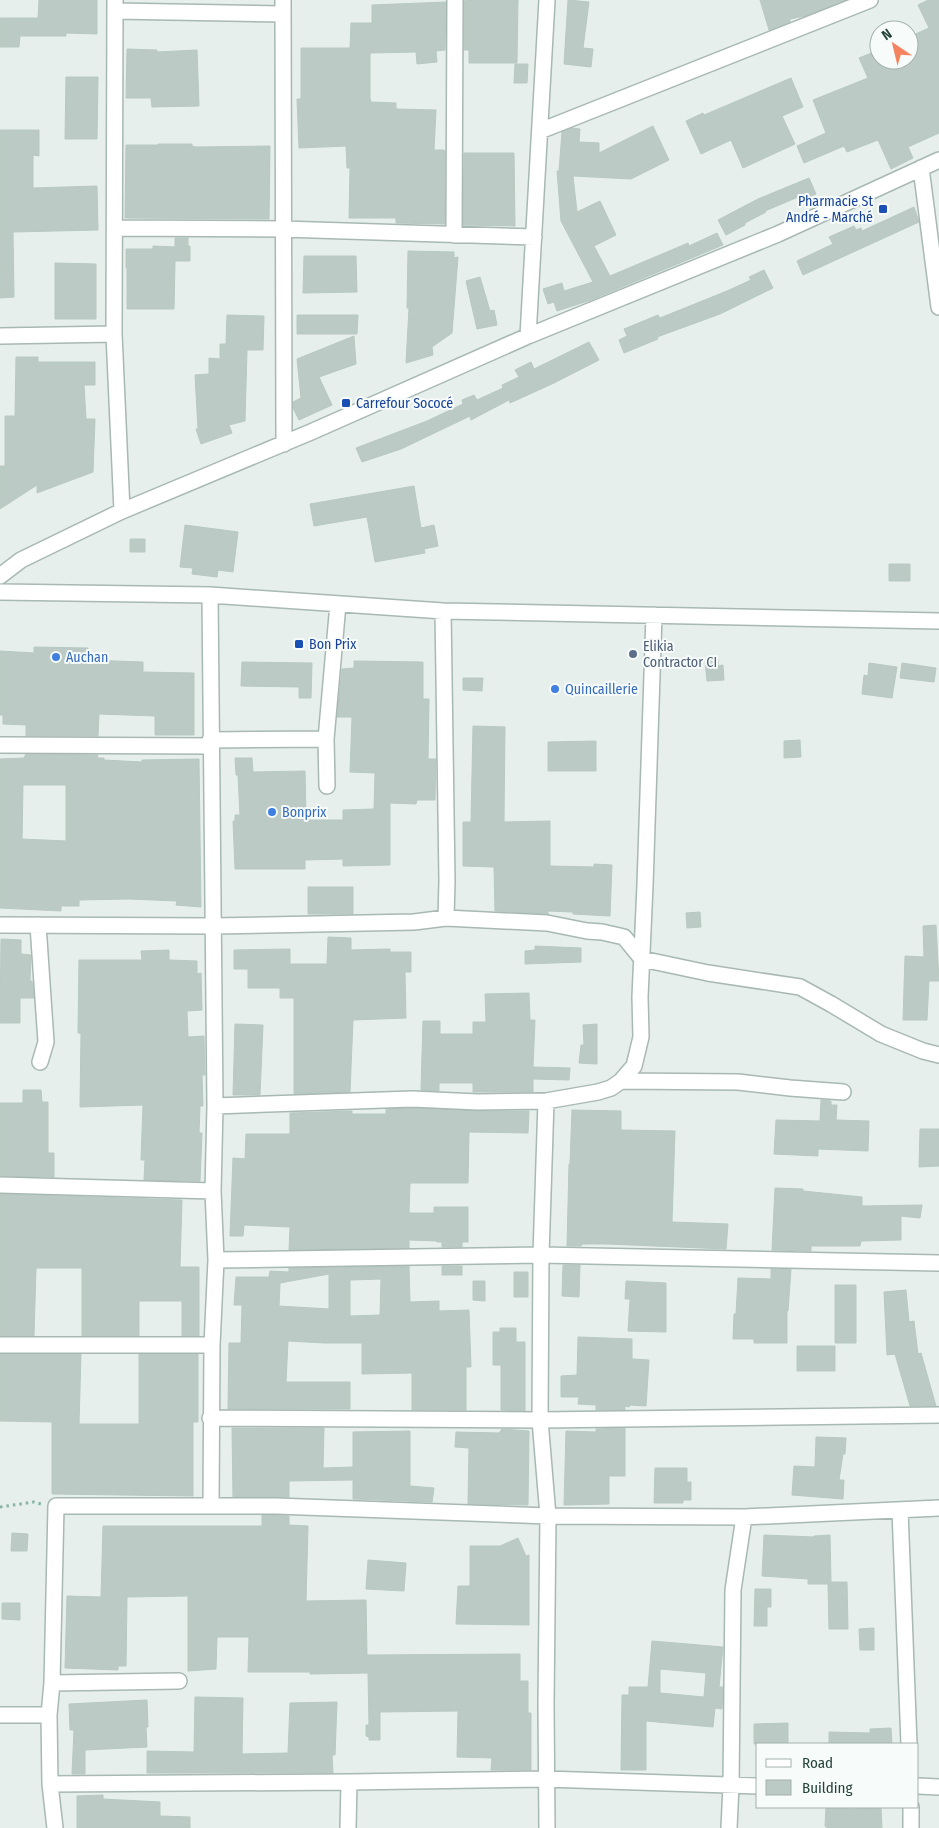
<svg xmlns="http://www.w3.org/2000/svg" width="939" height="1828" font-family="'Fira Sans Condensed',sans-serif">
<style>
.building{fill:#bbcac4;stroke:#b8c9c2;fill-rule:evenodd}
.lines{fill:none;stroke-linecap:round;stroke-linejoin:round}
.minor-casing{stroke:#a8b8b2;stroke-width:18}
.path{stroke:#86b3a5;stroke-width:3;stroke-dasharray:2.5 4;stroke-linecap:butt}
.minor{stroke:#fff;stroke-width:15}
.transit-dot{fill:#1a4fb4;stroke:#f7fbf9;stroke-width:2}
.service-dot{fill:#5c6f8a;stroke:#f7fbf9;stroke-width:2}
.shop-dot{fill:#3f7fe0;stroke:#f7fbf9;stroke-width:2}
.labels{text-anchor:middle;stroke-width:4;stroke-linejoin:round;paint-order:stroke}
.transit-label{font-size:14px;fill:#164399;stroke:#f7fbf9;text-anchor:start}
.service-label{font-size:14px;fill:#4e5e75;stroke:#f7fbf9;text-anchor:start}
.shop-label{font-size:14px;fill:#366cbe;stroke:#f7fbf9;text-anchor:start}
</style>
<rect width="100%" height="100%" fill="#e6efeb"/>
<path class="building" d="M39 0H97V34L66 33V36H20L19 47H0V18H38Z
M468 0H518L517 63H469V50H464V1Z
M568 0 589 2 583 48 593 49 591 67 564 64Z
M760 0H845L805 16 790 19V22L769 30Z
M928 0H939V133L908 147 913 158 891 169 878 140 847 152 844 146 804 163 797 146 826 133 813 100 868 78 859 58 879 50V60H909V37L929 28 918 5Z
M446 2 445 50 436 51 437 62 417 64 416 52 370 53V98L371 102 396 103V109L436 110 434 150H444L445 152V224L396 223V218H349L350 168H347L346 146 299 148 297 99H301V48H350L351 23H372V5Z
M127 49 157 50V52L197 50 199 106 152 107 151 98H126Z
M515 64H528L527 83H514Z
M66 77H98L97 139H65Z
M791 78 803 107 782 116 795 144 743 168 731 140 701 154 686 121 703 113 704 115Z
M653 126 669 160 631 179 573 176 577 212 600 201 616 235 594 246 610 276 688 243 689 246 717 233 723 245 591 300 557 311 554 302 548 304 543 289 562 283 564 291 593 282 561 221 557 171H559L562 132 572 128 580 129 579 142 599 143V153Z
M0 130H39V156L33 155V188L97 186 98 230 13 232 14 297 0 298Z
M158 144H192V146L196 147 270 146 269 219 125 218 126 145H158Z
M464 153H514L515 226 463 225Z
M809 178 816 194 800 201 798 197 765 211 766 212 745 223V225L726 235 718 220 758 199Z
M914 207 919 222 803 275 797 261 833 244 829 237 854 226 856 230 861 228 862 231Z
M175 238H188V246H190V261H175L174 309H127V268H126V249H153V246L175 247Z
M408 251 454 252V258L458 257 452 333 432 347 433 355 406 363 409 308H407Z
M304 256H356L357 292 303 293Z
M55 263 96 264V319H55Z
M764 270 773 288 720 314 657 337 658 339 624 353 619 340 627 336 624 329 658 315 660 318 727 291 751 280 749 277Z
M480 277 490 311 494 310 497 325 477 329 466 281Z
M227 315 264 316 263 350H247L245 421 229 425 232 433 201 444 196 429H198L195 375 209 374V358L220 359V344H226Z
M297 315H358L357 334H297Z
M354 336 356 364 319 377 332 405 299 420 293 408V402L301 398 297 359Z
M589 342 599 360 554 383 510 403 509 400 471 420 470 416 401 449 362 462 356 448 427 421 463 404 462 400 474 395 477 400 503 388 502 385 519 377 515 370 531 362 534 369Z
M16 357H38V362H95V385H84L86 419H95L93 472 37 493V485L0 509V466H5V416H15Z
M414 486 421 528 434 525 438 546 424 549 425 553 375 562 367 517 314 526 310 504Z
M185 525 238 532 233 572 218 570 217 577 192 574 193 568 180 567Z
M130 539H145V552H130Z
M889 564H910V581H889Z
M34 647 88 648V660L143 662V672L194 673V735H155V716L99 714 98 736H26V725L3 724V715H0V651L34 653Z
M718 659V666L723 665 724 680 707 681 705 660Z
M354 661 423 662V699H429L428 759H436L435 800H417L416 804 390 803V865L343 866V859L305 860V869H235L233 821H235V815H240L238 775H236L235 758H252L253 772 305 771 306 819 308 820H343V810L374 809 375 773 350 772 352 717H337L342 669 354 668Z
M242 662 312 663 311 698H299V687L241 686Z
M869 663 897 667 892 698 862 694 864 675 868 676Z
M902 663 936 668 934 682 900 678Z
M463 678H483L482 691 463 690Z
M473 726 505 727 504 822 550 821V866L594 867V864L612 865 610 916 573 914V912L548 911V914L495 911 494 867 463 866V822H471Z
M800 740 801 757 784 758V741Z
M596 741V771H548V742Z
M26 754 98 755 97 758H104V760L142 762V760L199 759 201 907 176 905 177 901 129 899 79 900V906H61V911L0 908V759L24 758ZM23 785H66V841L22 839Z
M308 887H353V914H308Z
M700 912 701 927 687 928 686 913Z
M936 925 939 981H929L927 1020H903L905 956 924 957 923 926Z
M328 937 351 938V950L390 949V952H411V972H405L406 1018 353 1020 350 1092 294 1094V998H280V988H248V969H234V950L290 949V964H327Z
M1 939 21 940V954L31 955 30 981H32L34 998H20V1023H0Z
M535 946 581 948V962L525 964V951L535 950Z
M169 950V960L197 961V974L201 973 202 1010 187 1011 188 1037 204 1036 205 1075H202L203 1106H200L199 1133H202L200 1181 144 1180 145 1160H141L143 1105 80 1107 81 1033H78L79 960H142L141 951Z
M529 993 530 1020H535L533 1067 570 1068 569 1080 533 1079V1092H473V1083H439V1091L421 1090 423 1021H440V1034H473V1022H486L485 994Z
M235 1024 263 1025 260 1095H233Z
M597 1024V1064L579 1063 581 1045H584L583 1025Z
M23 1090H41L42 1102H48V1153H54V1177L0 1176V1103H23Z
M821 1100 831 1101V1105H837L836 1120 869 1121 868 1151 818 1149V1156L774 1154 776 1120 820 1121Z
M412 1108 478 1111H529L528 1133 469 1132 468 1183H410L409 1213H434V1207H468V1242H462V1247H442V1242H437V1241L409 1240V1248L289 1250 290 1227 244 1225 243 1236H230L233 1158 245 1159 246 1134H290V1113L352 1111V1114H386V1109Z
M572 1110 621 1111V1130L675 1131 672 1222 728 1224 726 1249 607 1244H582L581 1246H567L569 1164H570Z
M920 1129H939V1166L919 1167Z
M775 1188 803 1189V1191L862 1197V1206L922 1205 920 1218 901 1216V1240L861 1241 860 1246H811V1251L772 1250Z
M0 1194 182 1200 180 1267H199V1336H182V1301H139V1336H82V1268H36L34 1336H0Z
M563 1265H580L579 1297 562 1296Z
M409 1266 410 1302 439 1301V1311L469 1310 471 1367H466V1410H412V1373L362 1374V1343H324L288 1341 286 1382H350V1409H228L229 1343H241L242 1305H234L236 1277H269L270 1271 289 1272V1268ZM329 1274V1309L279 1306 280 1283ZM381 1279 380 1315 350 1316V1280Z
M442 1266H462V1275H442Z
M771 1269H791L788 1311H787V1343H754V1339H733L734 1314H736L738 1278 771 1279Z
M514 1272H528V1297H514Z
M473 1281H485V1301L473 1300Z
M626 1281 666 1283V1332L628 1331 630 1299H625Z
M835 1285H856V1343H835Z
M906 1290 909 1322 914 1321 918 1354 921 1353 936 1406H910L895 1354 887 1355 884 1292Z
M500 1328H516V1342H525V1411L501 1410V1365H493V1332H500Z
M578 1337 632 1339V1359L649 1360 646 1406 630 1405 629 1407 625 1406V1410H596V1405L578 1404 579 1397H561V1376L577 1375Z
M797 1346H835V1371H797Z
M0 1354H81L79 1424H139V1354H198V1422H193V1496L52 1494V1422L0 1421Z
M232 1428H324L323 1468 353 1467V1432L410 1431V1486L434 1488 432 1502 353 1499V1480L289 1481V1497H233Z
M625 1428V1476H609V1504L564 1505 566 1431 596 1432V1429Z
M502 1429 529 1431 528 1505 468 1504 469 1448 455 1447 456 1432 499 1433Z
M816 1437 846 1438 845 1454H843L839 1480H844L843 1499 792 1495 794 1466 815 1467Z
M655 1468H687V1482H691V1500H683V1503H654Z
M262 1515 289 1516V1525L308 1526 306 1601 366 1600 367 1655 520 1654V1681H528V1713H531V1770H491L492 1758 457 1757 458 1711 380 1712V1740H369V1737L366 1736V1725H369L368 1673 310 1674V1672H248L249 1637H217L216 1669 188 1671V1596L127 1597 126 1666H118V1670L65 1668 67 1596 101 1597 103 1526H262Z
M12 1533 28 1534 27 1551H11Z
M764 1535 814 1537V1536L830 1535 831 1582H847L848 1629H829L828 1584H808V1579L762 1576Z
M518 1538 526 1556 529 1555V1625L456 1624 458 1586H470V1546H500Z
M368 1560 406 1563 404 1591 366 1589Z
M755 1589H771V1607H767V1626H754Z
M2 1603H20V1620L2 1619Z
M874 1628V1650H860L859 1629Z
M652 1641 723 1647 719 1687H723L722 1709 715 1708 713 1727 646 1721V1770H621L622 1695H629V1687H648ZM660 1669 706 1673 704 1697 660 1693Z
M195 1697 243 1698 242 1754 288 1753 290 1703 337 1702 335 1755H332L333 1773H147V1751L194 1752Z
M147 1700 148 1727H146L147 1747 85 1750V1774H72L74 1730H70L69 1704Z
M788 1723V1744H754V1724Z
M891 1728 892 1744H829V1732L870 1733V1729Z
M103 1795V1799L160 1802V1816L190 1817V1828H77V1796Z
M826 1807H848V1809L881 1808 882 1828H827L825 1826Z"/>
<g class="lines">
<defs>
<path id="minor" d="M115 0 114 334 122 511
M283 0 284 444
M115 11 283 14
M540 131 870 0
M921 168 939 307
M115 228 283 229 534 237
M454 235 455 0
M0 336 114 334
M528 336 547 0
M0 576 21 560 122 511 311 432 528 336 778 234 939 160
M0 592 210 595 443 611 939 621
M210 595 215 1106 213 1191 216 1260 212 1345 211 1505
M443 611 447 881 446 918
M326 739 327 786
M210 740 326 739 338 604
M0 745 211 746
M0 925 213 926 414 922 446 918 547 923 587 931 602 932 624 937 642 959 708 973 800 987 831 1004 881 1034 923 1051 939 1055
M38 925 46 1042 40 1062
M621 1081 738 1082 790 1088 843 1092
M546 1101 541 1255 540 1420 548 1516 546 1704 547 1828
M215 1106 412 1099 478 1102 546 1101 598 1092 611 1088 621 1081 634 1066 641 1037 640 997 645 885 654 615
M0 1185 213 1191
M216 1260 541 1255 939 1263
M0 1345H212
M210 1418 540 1420 939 1415
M900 1510 909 1744
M52 1683 179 1681
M0 1715H49
M50 1784 349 1782 546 1779 758 1786
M918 1786 939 1787
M911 1807V1828
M55 1828 50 1784 49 1715 52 1683 56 1506H276L548 1516 744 1517 939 1508
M348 1828 349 1782
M729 1828 731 1786 733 1590 744 1517"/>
</defs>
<use href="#minor" class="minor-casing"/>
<path class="path" d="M0 1507 34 1502 41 1504"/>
<use href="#minor" class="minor"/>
</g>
<g class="transit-dot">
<rect x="878" y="204" width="10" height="10" rx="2.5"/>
<rect x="341" y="398" width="10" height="10" rx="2.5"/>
<rect x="294" y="639" width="10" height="10" rx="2.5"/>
</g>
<circle class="service-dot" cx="633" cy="654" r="5"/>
<g class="shop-dot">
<circle cx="56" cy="657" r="5"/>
<circle cx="555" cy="689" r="5"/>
<circle cx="272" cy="812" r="5"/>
</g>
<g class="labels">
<g class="transit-label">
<text x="873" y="206" text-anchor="end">Pharmacie St<tspan x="873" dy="16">André - Marché</tspan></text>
<text x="356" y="408">Carrefour Sococé</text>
<text x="309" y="649">Bon Prix</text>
</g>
<g class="service-label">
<text x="643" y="651">Elikia<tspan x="643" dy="16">Contractor CI</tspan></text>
</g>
<g class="shop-label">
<text x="66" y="662">Auchan</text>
<text x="565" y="694">Quincaillerie</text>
<text x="282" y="817">Bonprix</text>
</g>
</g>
<rect x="756" y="1743" width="162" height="65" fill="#f7fbf9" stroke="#a3b1ad"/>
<rect x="766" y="1759" width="25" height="8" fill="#ffffff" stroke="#a3b1ad"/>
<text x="802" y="1768" font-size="15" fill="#24423a">Road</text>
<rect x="766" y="1780" width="25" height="15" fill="#bbcac4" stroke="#a3b1ad"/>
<text x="802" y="1793" font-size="15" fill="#24423a">Building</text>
<g transform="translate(894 45) rotate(325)"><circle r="24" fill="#f7fbf9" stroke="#a3b1ad"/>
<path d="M0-4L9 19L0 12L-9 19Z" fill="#f4845f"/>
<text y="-8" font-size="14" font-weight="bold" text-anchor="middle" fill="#24423a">N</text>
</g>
</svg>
